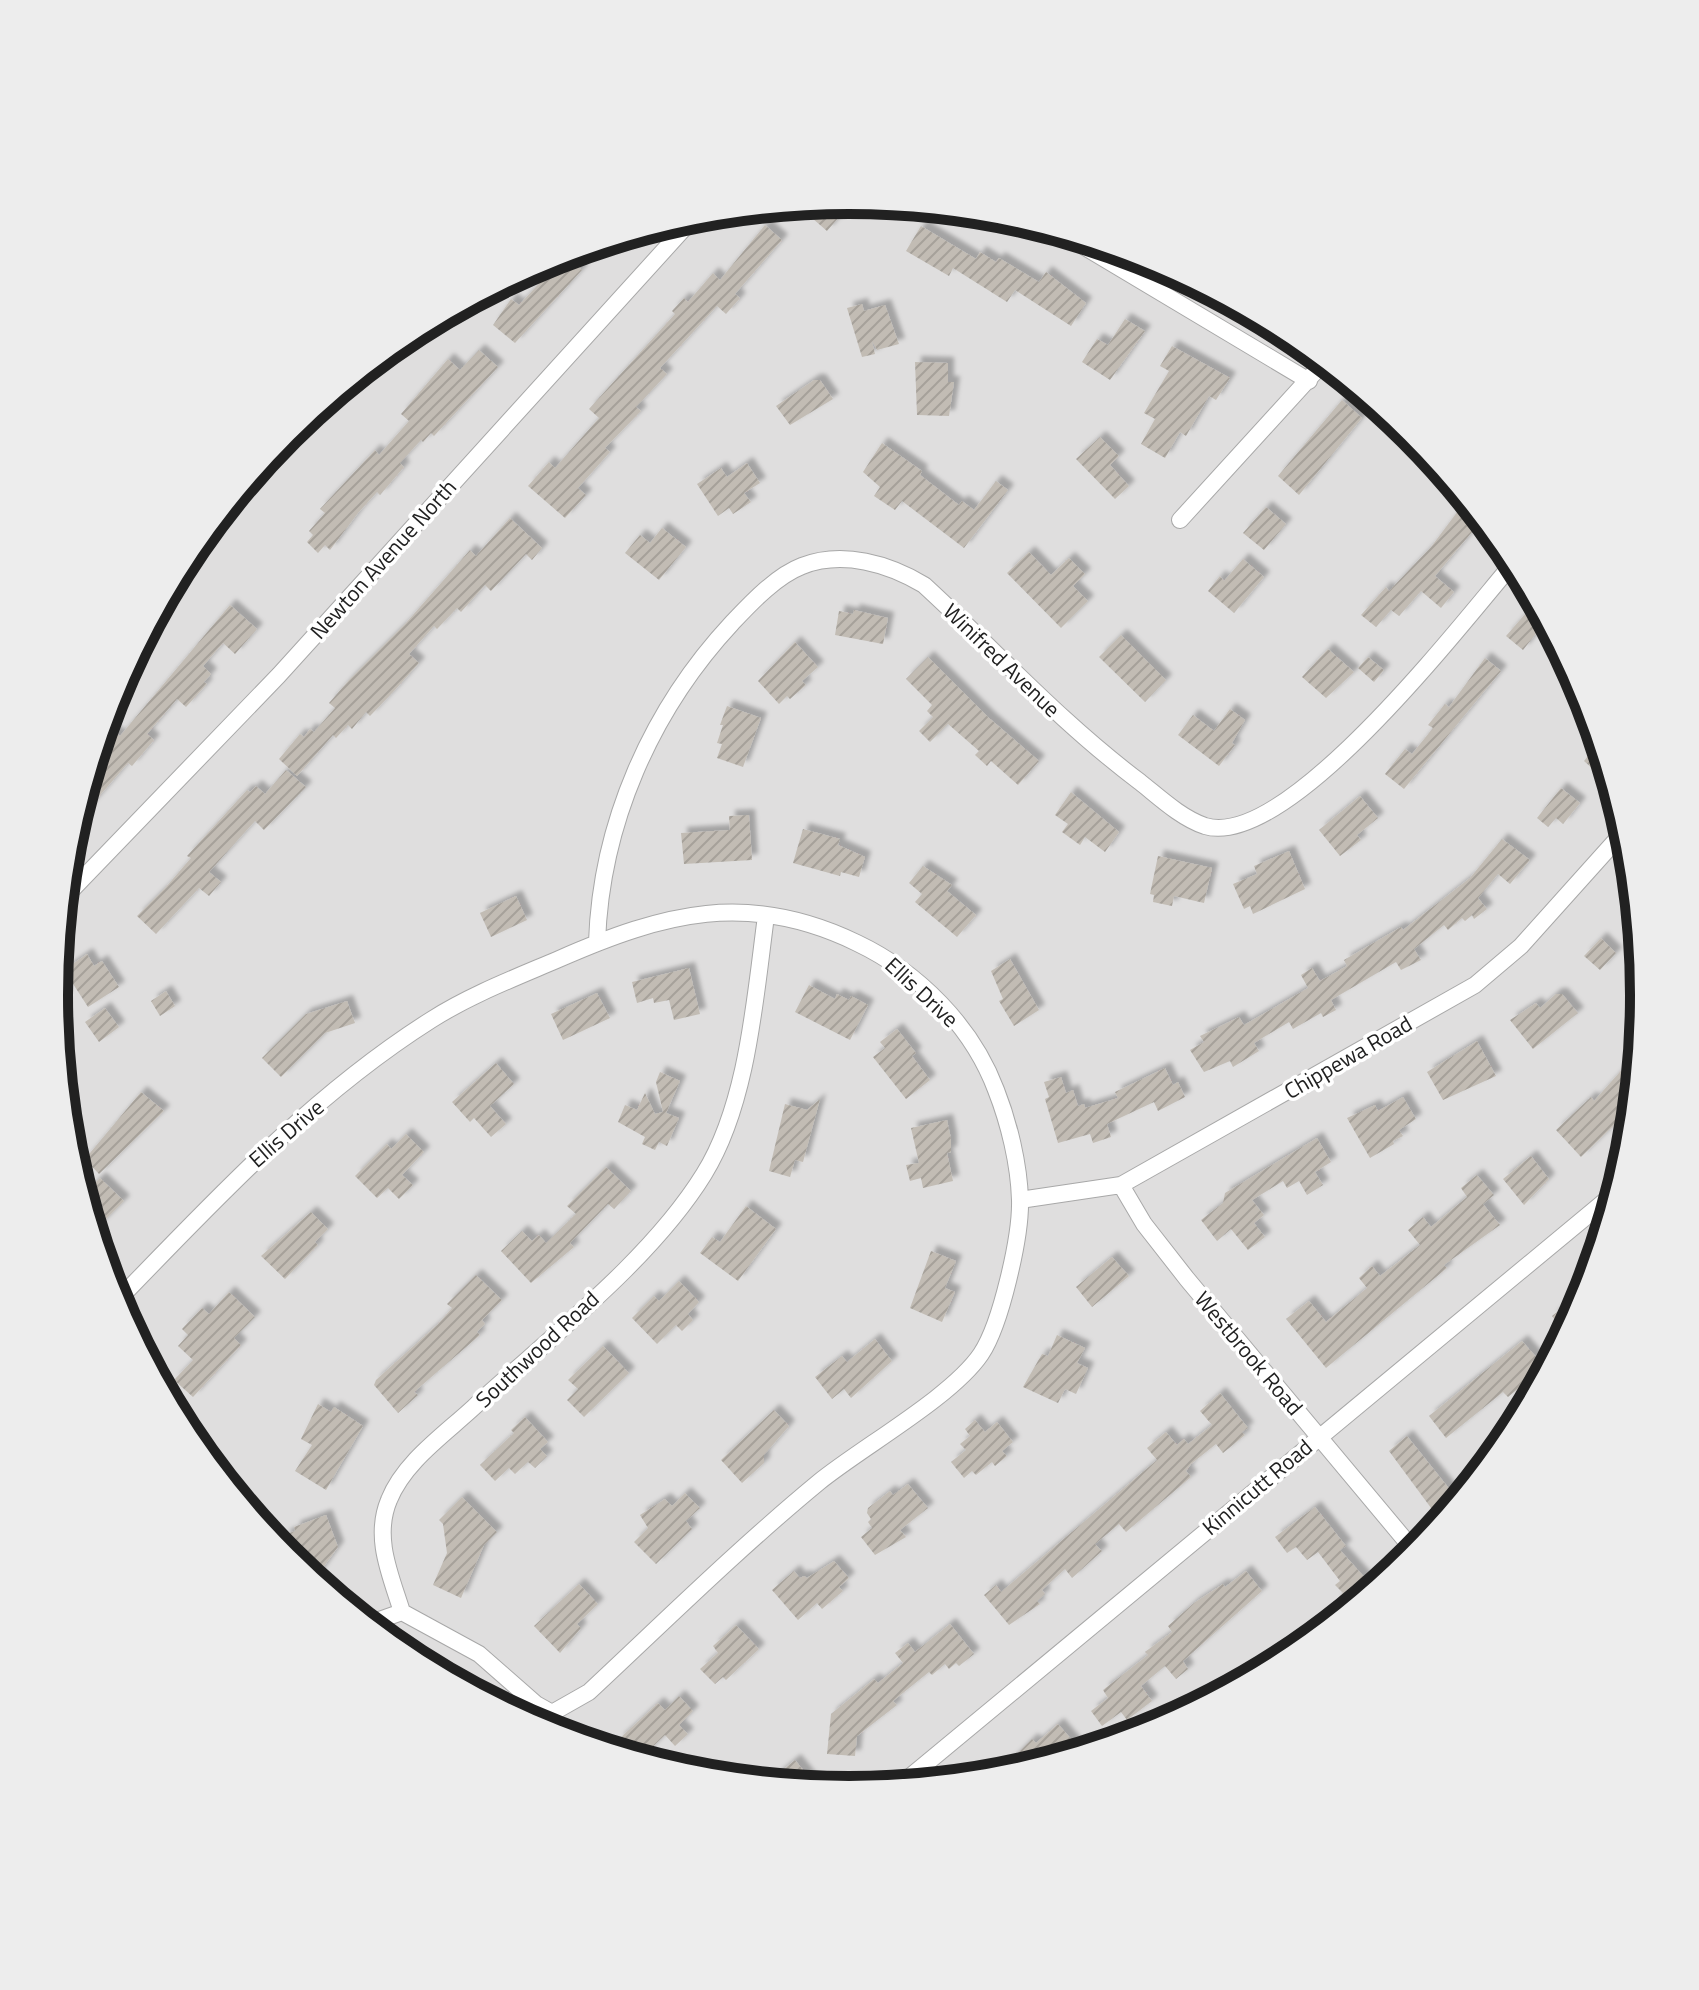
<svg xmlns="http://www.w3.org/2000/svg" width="1699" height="1990" font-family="'Titillium Web',sans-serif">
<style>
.residential{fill:#dfdede}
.education{fill:#fcffe3}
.building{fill:url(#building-hatch);filter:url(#shadow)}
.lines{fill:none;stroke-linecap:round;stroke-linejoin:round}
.minor-casing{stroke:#a8a8a8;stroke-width:18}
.minor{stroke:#fff;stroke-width:16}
.labels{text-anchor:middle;stroke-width:7;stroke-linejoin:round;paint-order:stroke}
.street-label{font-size:22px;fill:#212121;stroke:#fff}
.rim{fill:none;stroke:#212121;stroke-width:10}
</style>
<defs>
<pattern id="building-hatch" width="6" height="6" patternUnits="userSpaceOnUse" patternTransform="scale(2)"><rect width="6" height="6" fill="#c2bcb4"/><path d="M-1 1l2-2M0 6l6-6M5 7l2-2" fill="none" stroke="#a6a19a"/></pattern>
<filter id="shadow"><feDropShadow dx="6" dy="-6" stdDeviation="2" flood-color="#0004"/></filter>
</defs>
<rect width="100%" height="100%" fill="#f1efe8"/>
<path class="residential" d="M57 995a793 793 0 1 1 1586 0a793 793 0 1 1-1586 0Z"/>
<path class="education" d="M404 1653H426L498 1705 407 1656Z"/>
<path class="building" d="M846 200 835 212 840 216 827 231 797 205Z
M765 225 782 240 735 294 740 298 726 314 717 306 660 368 667 374 636 407 641 411 605 448 610 452 578 488 586 495 565 518 528 486 549 462 555 468 599 418 589 409 675 314 672 311 684 298 688 302 713 273 720 280Z
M921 226 976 259 980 252 996 262 999 258 1039 282 1046 272 1086 303 1071 326 1015 290 1007 302 953 268 949 276 906 251Z
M594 245 577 265 582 270 515 343 493 325 511 299 519 305 548 274 537 264Z
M862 304 864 311 885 305 899 344 877 350 872 341 875 354 862 357 847 308Z
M1125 319 1145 331 1110 380 1082 362 1097 339 1108 345Z
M1172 346 1230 378 1216 400 1209 396 1186 436 1180 432 1165 458 1141 444 1155 419 1144 413 1169 371 1160 366Z
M479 350 498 367 434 436 431 433 423 442 421 440 400 463 404 467 380 495 377 492 358 513 330 550 325 545 318 553 307 542 313 535 309 531 325 513 320 509 375 450 379 455 409 421 401 414 448 359 460 370Z
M915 362 948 363V382H954L949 416 917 415Z
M814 380H820L833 399 790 425 776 406Z
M1342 400 1362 418 1299 495 1278 476Z
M1100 437 1119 456 1110 465 1129 486 1115 499 1076 459Z
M882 443 922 471 920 475 959 505 962 501 974 510 996 481 1008 490 964 548 902 501 895 510 874 496 880 487 863 472Z
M747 463 760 483 744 493 751 502 733 514 729 508 718 516 697 484 721 468 727 477Z
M1467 499 1483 519 1435 576 1454 592 1441 608 1421 591 1399 616 1391 610 1376 627 1361 615 1386 587 1389 591 1431 547Z
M1266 507 1286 524 1264 550 1243 533Z
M510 518 542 548 532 560 526 554 491 591 485 585 461 612 457 608 437 629 434 626 409 654 419 663 394 691 370 716 366 712 352 729 348 725 336 738 333 735 297 776 279 759 300 734 304 737 310 729 314 732 335 708 329 703 349 680 406 623 470 550 476 556Z
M662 528 686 547 659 580 625 553 640 535 650 543Z
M1029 552 1051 575 1069 558 1085 574 1073 586 1088 601 1061 628 1007 573Z
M1243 559 1264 577 1234 613 1208 591 1220 576 1224 581Z
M230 605 257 629 235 654 223 643 203 666 211 674 204 682 207 684 186 707 177 699 147 734 154 740 132 766 128 763 74 825 97 747 112 730 120 736Z
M854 610 888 618 883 644 835 635 839 611 853 614Z
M1526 613 1542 626 1523 650 1506 636Z
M1121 635 1166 680 1145 702 1099 657Z
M795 642 818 667 802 681 806 685 790 699 787 696 779 704 758 681Z
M1328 649 1354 672 1326 698 1302 677Z
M928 657 989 718 1039 761 1018 785 991 761 987 766 975 755 979 751 948 724 930 742 919 731 933 717 927 711 932 705 906 679Z
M1368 657 1384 670 1374 682 1358 668Z
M1485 658 1501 671 1404 789 1385 774 1405 749 1412 754 1433 728 1428 725 1445 704 1449 707Z
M727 706 761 718 743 767 717 758 722 744 717 743 723 725H720Z
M1230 709 1245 720 1232 743 1235 745 1219 766 1178 735 1193 715 1214 731Z
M1600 741 1606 763 1600 770H1594L1584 761Z
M286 770 306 787 264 830 255 821 209 872 221 882 209 896 199 888 156 934 137 916 166 887 191 858 187 856 247 790 250 792 256 786 265 794Z
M1561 788 1580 803 1563 824 1556 818 1548 827 1537 818Z
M1071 792 1119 832 1105 852 1085 837 1080 845 1062 832 1068 824 1055 815Z
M1360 796 1378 818 1357 835 1361 840 1340 856 1319 830Z
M749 815 752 860 684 864 681 833 730 830 729 816Z
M803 829 840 839 838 845 865 857 859 877 841 872 840 876 793 863Z
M1502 839 1530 860 1510 884 1498 874 1478 898 1487 909 1474 919 1472 915 1465 921 1462 918 1448 930 1444 925 1414 949 1421 960 1401 970 1396 962 1331 1000 1336 1010 1323 1017 1321 1013 1293 1029 1289 1022 1254 1043 1259 1051 1233 1067 1230 1061 1204 1072 1190 1050 1204 1042 1200 1036 1239 1017 1244 1025 1308 988 1301 975 1312 968 1320 981 1347 966 1344 960 1401 927 1403 930 1470 878Z
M1289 851 1305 889 1253 914 1250 906 1244 909 1233 884 1257 874 1254 866Z
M1158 856 1212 868 1204 903 1174 896 1172 906 1153 902 1154 895 1150 894Z
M923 866 952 885 947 891 976 915 957 937 915 902 922 894 909 883Z
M516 896 527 920 491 937 480 913Z
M1601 938 1616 953 1600 970 1584 956Z
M87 954 94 966 102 961 119 987 88 1007 64 970Z
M1010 959 1039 1010 1014 1026 999 1001 1003 999 991 971Z
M689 968 700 1014 674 1020 669 1000 654 1003 653 998 637 1003 632 982Z
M809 985 835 999 837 994 849 1000 851 996 868 1005 850 1040 795 1012Z
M166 991 175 1006 160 1016 151 1001Z
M597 993 610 1018 563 1040 551 1014Z
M1556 994H1562L1578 1013 1533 1049 1510 1020 1536 1003 1540 1008Z
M347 1001 355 1023 325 1033 281 1077 262 1058 306 1014Z
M105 1008 119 1027 99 1042 85 1022Z
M897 1029 916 1053 912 1056 930 1080 906 1099 873 1057 885 1048 880 1042Z
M1477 1041 1496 1076 1443 1100 1427 1072Z
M496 1063 514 1084 490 1106 506 1124 491 1137 474 1118 470 1122 452 1102Z
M1627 1064 1637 1072 1634 1106 1581 1157 1556 1130 1591 1097 1594 1101Z
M1165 1068 1173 1085 1178 1082 1185 1097 1158 1111 1154 1102 1107 1124 1111 1137 1093 1143 1090 1134 1058 1143 1045 1099 1049 1097 1044 1082 1061 1077 1066 1093 1073 1090 1078 1106 1084 1104 1085 1108 1118 1098 1115 1092Z
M660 1072 680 1081 666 1113 679 1118 667 1146 659 1142 655 1150 642 1144 645 1137 618 1122 625 1105 637 1110 645 1093 655 1114 663 1112 656 1082Z
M141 1092 164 1111 99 1174 85 1159Z
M1403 1097 1416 1119 1399 1130 1403 1136 1393 1141 1394 1144 1370 1158 1347 1118 1375 1105 1378 1111Z
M820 1099 803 1162 795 1160 790 1177 769 1171 785 1104 807 1110Z
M947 1120 951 1139V1152L947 1153 953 1181 923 1188 921 1178 910 1181 906 1165 919 1163 911 1128Z
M406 1134 424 1152 402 1175 413 1185 399 1199 388 1188 377 1198 355 1176 387 1144 391 1149Z
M1317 1138 1331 1162 1315 1172 1323 1185 1307 1195 1299 1181 1287 1188 1283 1181 1252 1200 1264 1215 1254 1223 1265 1237 1248 1250 1231 1229 1217 1241 1201 1220 1223 1203 1225 1193Z
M1531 1156 1549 1179 1524 1205 1503 1179Z
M606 1167 631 1191 614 1209 608 1204 570 1243 574 1247 531 1283 501 1251 522 1231 532 1241 539 1235 546 1243 576 1214 567 1206Z
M1477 1175 1494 1195 1483 1204 1500 1225 1444 1265 1447 1268 1326 1368 1286 1319 1309 1301 1326 1322 1367 1288 1359 1278 1372 1266 1380 1276 1420 1245 1408 1230 1423 1217 1431 1227 1467 1197 1461 1188Z
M100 1178 124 1201 94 1231 83 1195Z
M746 1206 776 1229 738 1281 700 1253 712 1237 720 1242Z
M311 1212 328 1229 315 1242 318 1245 285 1279 261 1256Z
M931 1251 956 1261 945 1288 955 1292 942 1322 910 1308Z
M1112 1257 1129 1276 1092 1307 1076 1287Z
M476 1275 502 1300 482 1320 485 1324 477 1332 480 1335 414 1392 418 1395 398 1413 374 1385 376 1380 438 1324 452 1308 447 1304Z
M679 1281 699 1302 688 1314 693 1320 682 1331 676 1325 657 1344 632 1318 654 1296 659 1301Z
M1588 1288 1584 1300 1566 1334 1552 1316Z
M229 1292 255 1317 234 1338 241 1345 193 1397 174 1380 193 1360 178 1346 188 1335 182 1329 202 1308 209 1314Z
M1057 1335 1085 1348 1077 1363 1088 1368 1076 1394 1065 1389 1058 1403 1023 1387 1042 1354 1048 1356Z
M875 1339 892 1361 851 1398 844 1389 832 1399 815 1377 842 1356 847 1362Z
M1522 1341 1545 1367 1508 1397 1503 1392 1446 1438 1429 1416Z
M603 1346 629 1373 584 1417 567 1400 578 1389 568 1380Z
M1220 1393 1248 1428 1242 1432 1245 1435 1223 1453 1216 1444 1191 1464 1186 1471 1191 1477 1126 1532 1119 1524 1095 1544 1102 1551 1072 1578 1065 1569 1042 1590 1045 1594 1037 1601 1040 1604 1009 1625 984 1595 996 1585 1001 1592 1157 1460 1147 1448 1166 1432 1177 1445 1184 1439 1188 1444 1212 1425 1200 1411Z
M318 1404 331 1412 334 1407 363 1426 326 1490 295 1471 312 1445 301 1439Z
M774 1410 789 1426 764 1455V1463L742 1483 721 1460Z
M525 1417 548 1442 540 1449 547 1456 535 1468 528 1462 515 1474 509 1468 495 1481 480 1465 514 1433 511 1430Z
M975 1420 985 1432 997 1422 1013 1442 1002 1451 1007 1456 995 1466 992 1462 976 1475 972 1471 964 1478 951 1462 966 1450 960 1444 970 1436 965 1429Z
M1407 1436 1455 1496 1434 1512 1389 1451Z
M908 1484 928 1508 900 1530 906 1537 875 1555 861 1537 872 1528 868 1522 871 1519 867 1513 868 1508 890 1491 893 1495Z
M685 1493 700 1508 686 1521 692 1529 656 1564 634 1542 648 1528 640 1515 665 1499 672 1506Z
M462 1497 497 1532 484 1545 461 1598 433 1585 447 1553 443 1524 439 1520Z
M1315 1507 1346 1546 1340 1550 1374 1588 1346 1612 1336 1600 1343 1593 1335 1585 1340 1581 1318 1552 1307 1560 1296 1547 1287 1553 1275 1537Z
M326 1515 338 1547 314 1580 292 1561 284 1535 295 1531 294 1527Z
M834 1561 849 1578 839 1587 843 1591 822 1609 817 1603 798 1620 772 1590 794 1571 800 1578 804 1576 807 1578Z
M1246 1571 1262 1591 1183 1661 1188 1669 1176 1679 1165 1666 1141 1686 1152 1701 1127 1720 1121 1712 1102 1726 1091 1711 1108 1698 1103 1690 1148 1655 1145 1652 1172 1632 1168 1626 1194 1603 1223 1584 1225 1587Z
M579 1584 598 1604 577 1624 581 1628 560 1653 534 1626Z
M950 1624 974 1654 959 1666 956 1663 949 1669 945 1664 932 1675 929 1672 893 1701 897 1705 857 1736 855 1756 827 1754 831 1714 874 1679 878 1683 903 1663 895 1653 908 1643 915 1652Z
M736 1625 759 1649 726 1680 723 1677 715 1684 700 1669 718 1653 713 1646Z
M679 1696 693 1711 679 1725 688 1734 675 1746 665 1735 640 1759 634 1757 618 1740 658 1703 665 1710Z
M1058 1724 1078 1747 1067 1756 995 1776 1032 1739 1036 1743Z
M795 1760 817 1787 768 1782Z"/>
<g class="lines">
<defs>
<path id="minor" d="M1058 231 1309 381
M1180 520 1325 361
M63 899 279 675 697 214
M597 942C601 824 651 710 732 623 751 603 776 576 802 566 843 550 889 564 924 585 997 652 1060 722 1140 782 1159 797 1181 818 1205 826 1288 851 1464 620 1515 561
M1121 1185 1144 1224 1187 1279 1416 1553
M1020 1200 1121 1185 1475 985 1521 946 1626 829
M116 1302C215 1200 311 1096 431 1020 470 995 517 977 559 959 664 913 748 890 857 943 918 972 972 1026 996 1090 1009 1123 1019 1164 1020 1200 1021 1236 1001 1324 981 1354 952 1397 862 1447 819 1482 739 1548 664 1622 589 1692L552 1713 536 1704 479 1654 402 1612C391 1576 373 1538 389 1500 404 1462 445 1434 474 1407 549 1338 651 1260 704 1174 748 1103 755 997 766 916
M368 1624 402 1612
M899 1786 1617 1191"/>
</defs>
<use href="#minor" class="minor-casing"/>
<use href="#minor" class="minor"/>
</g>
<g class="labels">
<g class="street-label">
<text transform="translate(383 559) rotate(-48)" y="8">Newton Avenue North</text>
<text transform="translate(1002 660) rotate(44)" y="8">Winifred Avenue</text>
<text transform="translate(922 992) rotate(43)" y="8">Ellis Drive</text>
<text transform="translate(1348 1057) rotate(-30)" y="8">Chippewa Road</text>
<text transform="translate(286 1133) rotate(-41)" y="8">Ellis Drive</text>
<text transform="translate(537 1349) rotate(-43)" y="8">Southwood Road</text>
<text transform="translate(1249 1353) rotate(50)" y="8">Westbrook Road</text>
<text transform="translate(1257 1487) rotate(-40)" y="8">Kinnicutt Road</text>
</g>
</g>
<path d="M0 0H1699V1990H0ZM68 995a781 781 0 1 1 1562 0a781 781 0 1 1-1562 0Z" fill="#ededed" fill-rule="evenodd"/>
<path class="rim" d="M68 995a781 781 0 1 1 1562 0a781 781 0 1 1-1562 0Z"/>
</svg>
